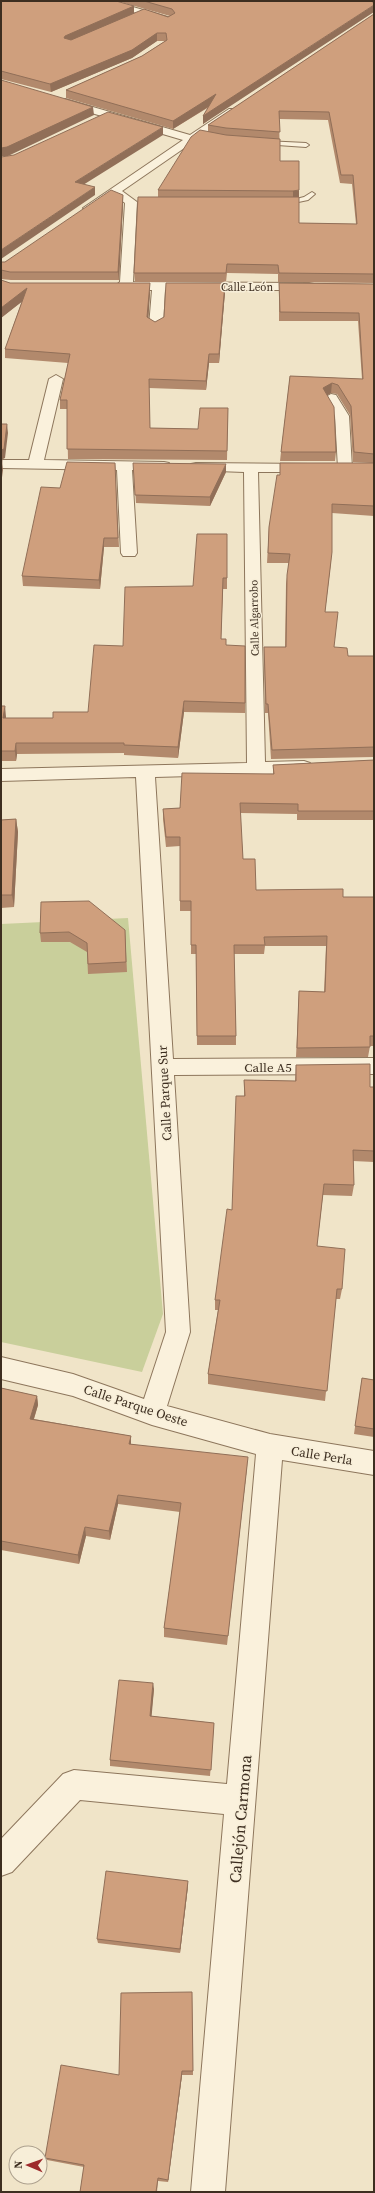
<svg xmlns="http://www.w3.org/2000/svg" width="375" height="2193" font-family="'Source Serif 4',serif">
<style>
.green{fill:#c9cf9b}
.lines{fill:none;stroke-linecap:round;stroke-linejoin:round}
.service-casing{stroke:#8d765c;stroke-width:2}
.minor-casing{stroke:#8d765c;stroke-width:2}
.service{fill:#faf1dc;fill-rule:evenodd}
.minor{fill:#faf1dc;fill-rule:evenodd}
.wall{fill:#b2896c;fill-rule:evenodd}
.shaded-wall{fill:#916f58}
.building{fill:#cf9f7d;stroke:#916f58}
.labels{text-anchor:middle;stroke-width:3;stroke-linejoin:round;paint-order:stroke}
.far-street-label{font-size:11px;fill:#3d2e20;stroke:#f7eed8}
.street-label{font-size:13px;fill:#3d2e20;stroke:#f7eed8}
.near-street-label{font-size:16px;fill:#3d2e20;stroke:#f7eed8}
</style>
<rect width="100%" height="100%" fill="#f0e4c8"/>
<path class="green" d="M128 918 163 1314 142 1372 1 1342V924Z"/>
<g class="lines">
<defs>
<path id="service" d="M265 141 306 143 309 145 306 147 263 144Z
M312 192 315 194 308 200 284 205 281 203 304 197Z"/>
<path id="minor" d="M97 1H112L171 18 173 20 168 23 165 22Z
M65 99 190 135 229 109H237L238 111 122 191 137 202 133 282 309 283 314 284 315 287 314 290H165L163 326 161 329H151L149 326 152 290H121L115 286 120 282 125 203 115 196 89 212 83 208 183 140 61 104 60 102Z
M56 375 63 379 44 460 164 462 169 463 171 466 169 469 164 470H132L137 553 135 556H123L121 553 117 470 1 468V460H29L49 379Z
M331 394 336 395 349 416 352 468 350 471H340L338 468 335 416 324 398Z
M196 463 310 464 315 465 317 468 315 471 310 472H258L265 762 304 761 310 763 313 767 310 771 304 773 155 777 173 1059 374 1058V1074L174 1075 190 1332 167 1406 270 1434 374 1451V1475L282 1460 225 2192H191L224 1814 80 1800 12 1872 1 1876V1839L63 1774 74 1770 227 1784 256 1454 152 1425 73 1396 1 1379V1357L73 1374 144 1399 166 1332 136 777 1 781V769L247 763 244 472 191 470 189 467 191 464Z"/>
</defs>
<use href="#service" class="service-casing"/>
<use href="#minor" class="minor-casing"/>
<use href="#service" class="service"/>
<use href="#minor" class="minor"/>
</g>
<path class="wall" d="M1 1 134 6V13L168 17 170 16 117 1H371L203 124V116L209 107 173 129 66 98V90L142 56 165 41H157L132 58 51 92 1 79Z
M374 14V283L278 282V274L227 273 226 282H135L134 273 158 197V190L208 132V125ZM279 119 328 120 340 183 352 184 356 224 299 223V197L280 161Z
M123 195V204L119 280H11L1 279V280L10 283 150 292 148 318 155 322 225 292 219 363H209L206 390 149 388 150 428 198 429 228 408 227 460 68 459 67 409H60V400L68 363 5 358V349L22 301 1 318V262H5Z
M279 283 374 284V516L332 513 331 562 325 612 334 647 348 656H374V757L271 759 268 713H265L264 656V647H285L286 584 289 563H267L269 527 280 475 371 463 353 462 350 415 337 394 331 393 327 395 336 452 335 461H280L281 452 290 376 362 379 358 321H279Z
M115 463 119 547H104L100 589 23 586 22 576 60 488Z
M134 472H226L210 506 136 503Z
M227 534V589H223L221 639H226V645L245 703V713L184 712 178 758 124 755V753L17 754 16 761H1V706L6 718H53L88 712 123 646 193 586Z
M374 760V820H297V814L240 813 243 859 256 890 343 897H374V1046H370L368 1057H296L299 991 324 992 326 946H265L264 954H234L236 1036V1045H197L196 954H191V911H180V846L166 847 163 819V809L180 808 273 774V765Z
M16 819 18 832 14 907 1 908V820Z
M125 930 127 972 88 974 87 952 70 942H41L40 933Z
M296 1065 370 1087H374V1162L353 1161 354 1185 352 1196 323 1195 317 1246 342 1289 340 1299H336L325 1401 208 1384V1374L218 1310H215V1300L232 1210 244 1096V1080L295 1081Z
M362 1378 374 1380V1437L354 1434Z
M1 1388 37 1396 38 1405 34 1419 131 1436V1444L247 1467 227 1645 164 1637V1628L180 1512 118 1504 110 1540 86 1536 79 1564 1 1550Z
M154 1689 151 1716 214 1723 210 1776 110 1766V1760Z
M188 1886 180 1953 98 1943 97 1939Z
M192 1992 193 2075H182L168 2182 158 2181 157 2192H80L84 2167 47 2160 45 2158Z"/>
<path class="shaded-wall" d="M374 5V12L203 124V116Z
M134 6V14L65 44 64 38 65 36Z
M157 33V41L132 58 51 92 50 84Z
M216 94V102L173 129V121Z
M93 107 94 115 8 156H1V148Z
M163 127V135L75 190V182Z
M95 187V195L1 259V250Z
M299 190V198L293 200V191Z
M123 195V204L119 280 118 272Z
M150 283V292L148 326 147 317Z
M225 283V292L219 363V354Z
M27 288 28 297 1 318V308Z
M209 354V363L206 390V381Z
M332 383 331 393 323 398V388Z
M7 424 8 433 5 458 1 460V450Z
M2 460 3 470 1 485V468Z
M226 464V472L210 506V497Z
M104 538V547L100 589 99 580Z
M184 701V712L178 758V747Z
M5 706 6 717 4 728 3 718Z
M16 743 17 754 16 761 15 751Z
M16 819 18 832 14 907 12 895Z
M37 1396 38 1405 31 1428 30 1419Z
M131 1436V1445L129 1444Z
M248 1457 247 1467 227 1645 228 1636Z
M118 1495V1504L110 1540 109 1531Z
M85 1527 86 1536 79 1564 78 1555Z
M153 1683 154 1689 151 1723 150 1716Z
M188 1881V1886L180 1953V1949Z
M182 2071V2075L168 2182V2180Z"/>
<path class="building" d="M1 1H116L134 6 65 36 64 38 71 40 144 9 168 17 175 13 172 9 144 1H371L374 3V5L203 116 216 94 173 121 66 90 142 56 167 40 166 33H157L132 50 50 84 1 71Z
M374 14V274L279 273 278 265 227 264 226 273H134L138 197H299V223L357 224 353 175H341L329 112 279 111 280 132 226 128 208 125Z
M1 80 93 107 7 147 1 148Z
M108 112 163 127 75 182 95 187 1 250V157L14 155Z
M200 130 226 135 280 139V161H299V190L293 191 158 190 191 137Z
M111 190 123 195 118 272H10L1 270V262H5Z
M1 280 10 283H150L147 317 155 322 164 317 166 283H225L219 354H209L206 381 149 379 150 428 198 429 200 408H228L227 451 67 449V400H60L70 354 5 349 27 288 1 308Z
M279 283 374 284V454L354 452 351 406 338 385 332 383 323 388 334 407 336 452H281L290 376 363 379 359 313 280 312Z
M1 424H7L4 449 1 450Z
M1 459 2 460 1 468Z
M67 462 115 463 118 538H104L99 580 22 576 41 487 60 488Z
M133 463 226 464 210 497 135 495Z
M280 463H374V506L332 504V552L325 612H338L334 647 347 648 348 656H374V747L272 750 268 704H266L264 647H286L287 575 290 554 268 553 269 527 277 475H280Z
M197 534H227V578H223L221 639H226V645L245 646V703L184 701 178 747 124 745V743H16L15 751H1V706H5L3 718H53V712H88L94 645 123 646 125 587 193 586Z
M374 760V811H298V804L240 803 243 859H255L256 890 343 889V897H374V1036H370V1047L297 1048 299 991 325 992 327 936 264 937 265 945H234L236 1036H197L196 945H191V901H180V837H166L163 809 180 808 182 773 274 774 273 765Z
M16 819 12 895H1V820Z
M89 901 125 930 126 962 88 964 87 943 69 932 40 933 41 902Z
M370 1064V1087H374V1151L353 1150 354 1185 324 1184 317 1246 345 1249 342 1289H337L327 1391 208 1374 220 1300H215L227 1209 232 1210 236 1096H245L244 1080 296 1081V1065Z
M362 1378 374 1380V1429L355 1426Z
M1 1388 37 1396 30 1419 131 1436 129 1444 248 1457 228 1636 164 1628 181 1503 118 1495 109 1531 85 1527 78 1555 1 1541Z
M119 1680 153 1683 150 1716 214 1723 211 1770 110 1760Z
M106 1871 188 1881 180 1949 97 1939Z
M192 1992 193 2071H182L168 2180 158 2178 156 2192H80L84 2165 45 2158 61 2065 119 2075 121 1993Z"/>
<g class="labels">
<g class="far-street-label">
<text x="247" y="291">Calle León</text>
<text transform="translate(254 618) rotate(-91)" y="4">Calle Algarrobo</text>
</g>
<g class="street-label">
<text x="268" y="1072">Calle A5</text>
<text transform="translate(164 1093) rotate(-93)" y="5">Calle Parque Sur</text>
<text transform="translate(136 1405) rotate(18)" y="5">Calle Parque Oeste</text>
<text transform="translate(322 1455) rotate(9)" y="5">Calle Perla</text>
</g>
<g class="near-street-label">
<text transform="translate(240 1819) rotate(-85)" y="6">Callejón Carmona</text>
</g>
</g>
<rect width="375" height="2193" fill="none" stroke="#3d2e20" stroke-width="4"/>
<g transform="translate(28 2165) rotate(272)"><circle r="19" fill="#f7eed8" stroke="#ada18e"/>
<path d="M0-3L7 15L0 10L-7 15Z" fill="#9e2a2b"/>
<text y="-6" font-size="11" font-weight="bold" text-anchor="middle" fill="#3d2e20">N</text>
</g>
</svg>
